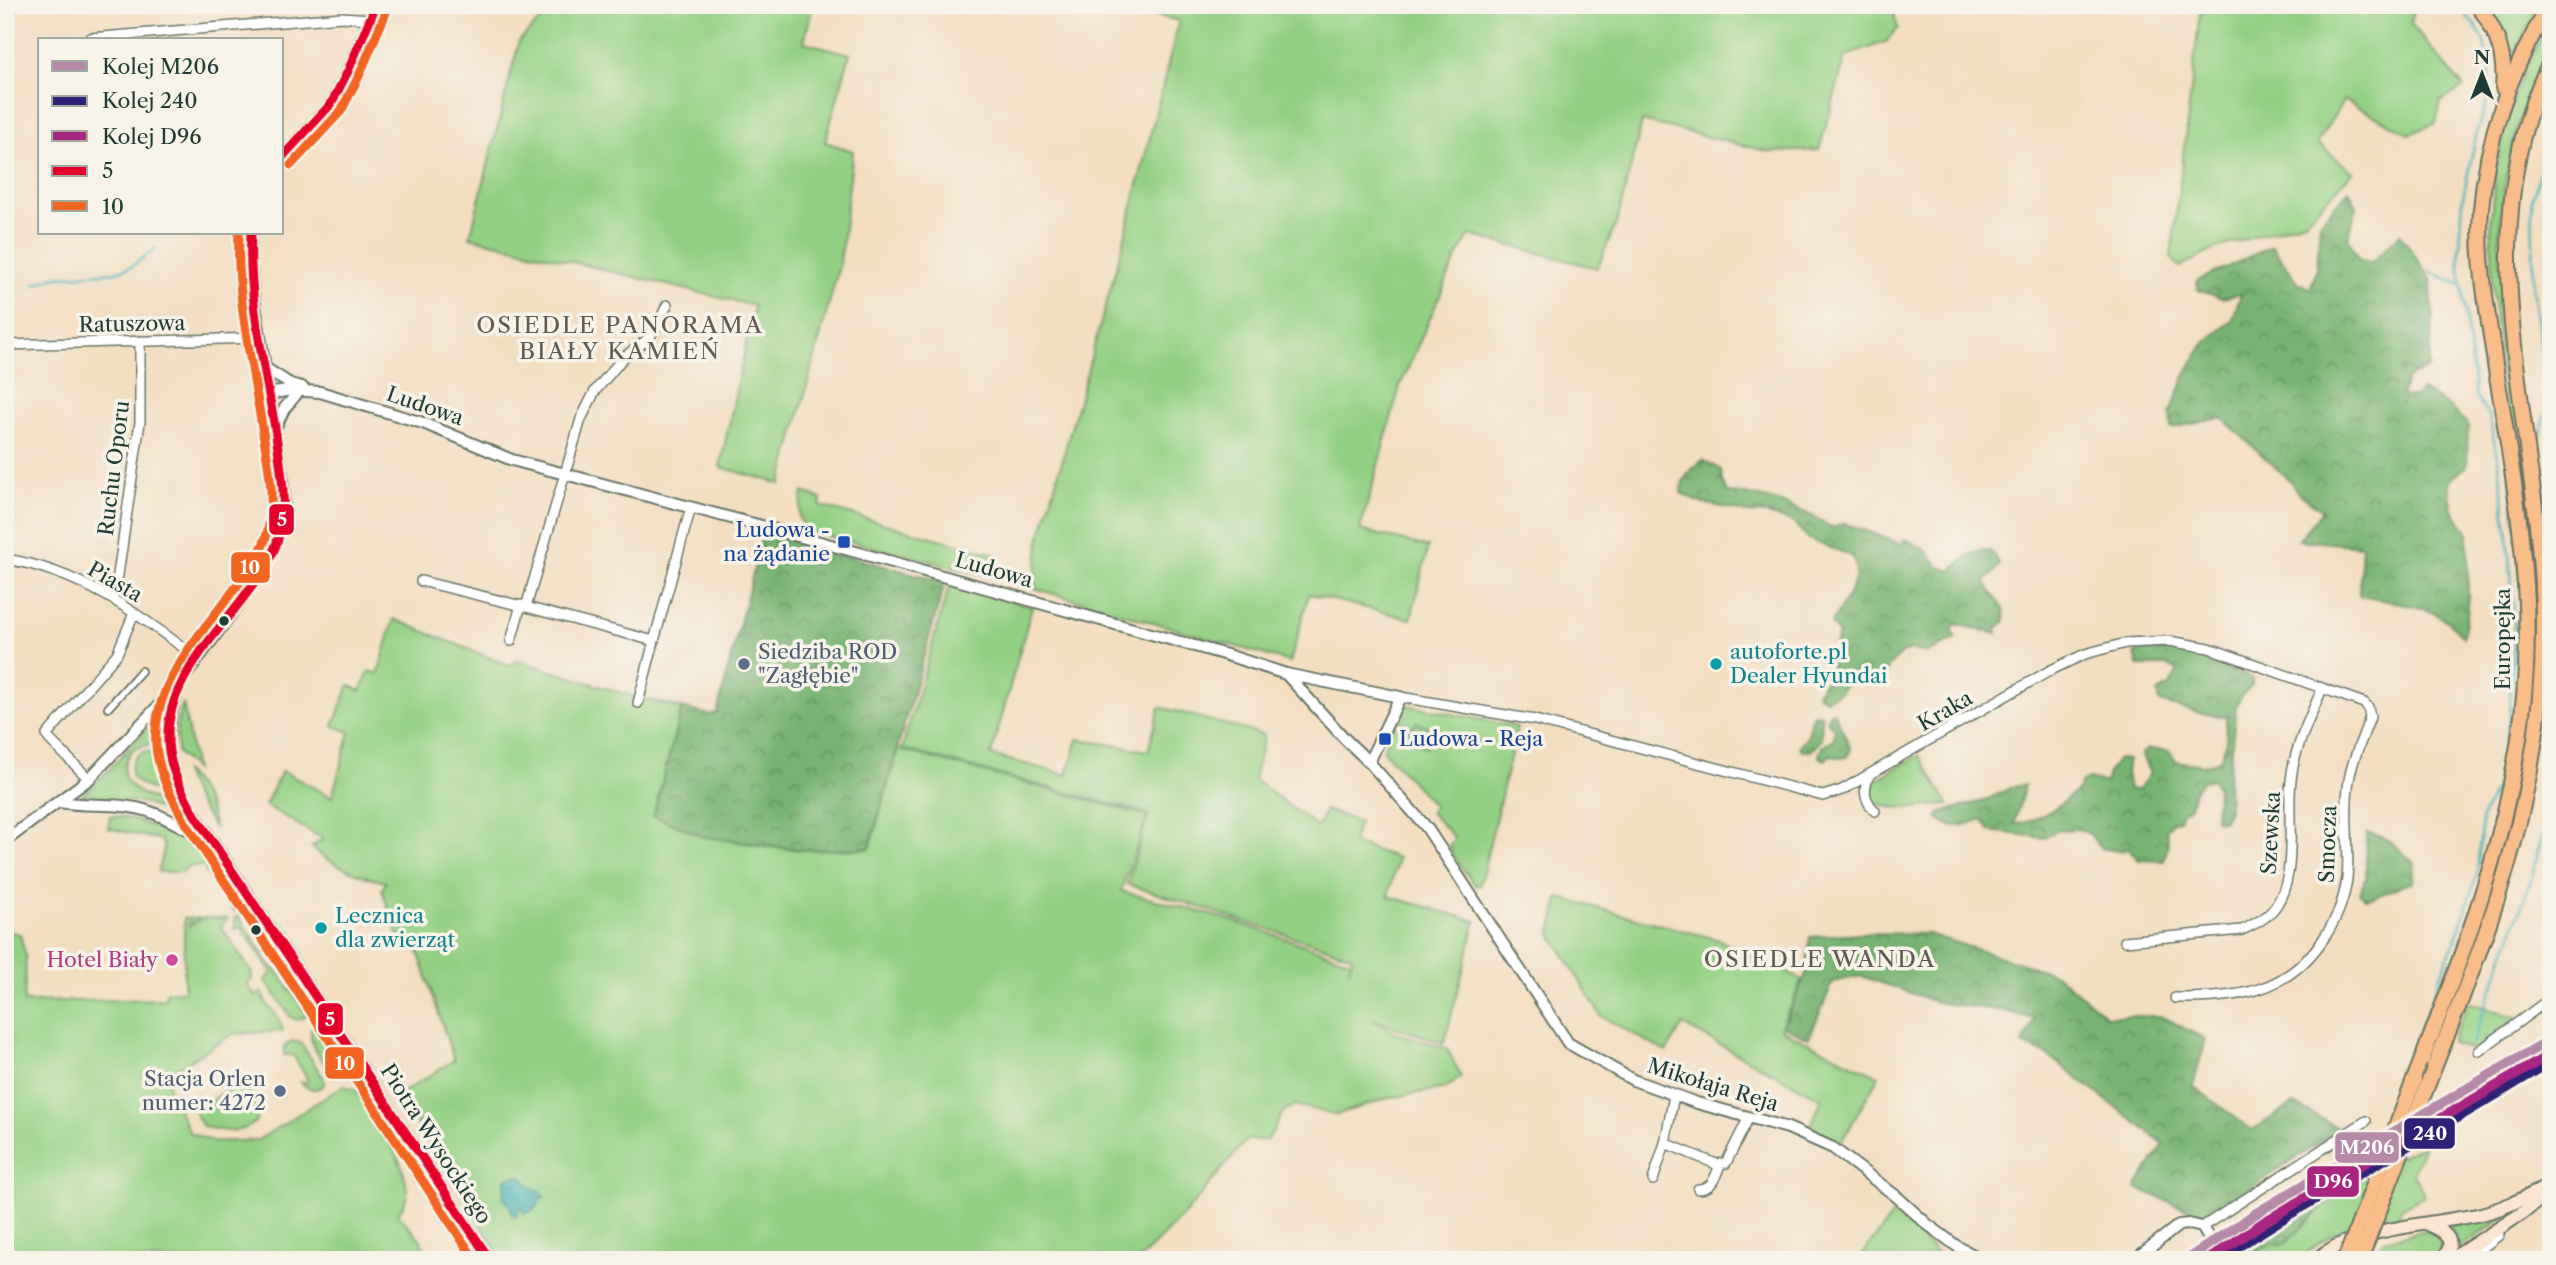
<svg xmlns="http://www.w3.org/2000/svg" width="2556" height="1265" font-family="'Libre Caslon Text',serif">
<style>
.green{fill:#94d084;stroke:#5a865c;stroke-width:2}
.forest{fill:url(#forest-crowns);stroke:#4b7853;stroke-width:2}
.park{fill:url(#park-tufts);stroke:#5a865c;stroke-width:2}
.water{fill:url(#water-ripples);stroke:#2f7676;stroke-width:2}
.lines{fill:none;stroke-linecap:round;stroke-linejoin:round}
.stream{stroke:#3fb0b7;stroke-width:2.5}
.pedestrian-casing{stroke:#697566;stroke-width:10}
.minor-casing{stroke:#697566;stroke-width:12}
.tertiary-casing{stroke:#697566;stroke-width:14}
.secondary-casing{stroke:#697566;stroke-width:16}
.primary-casing{stroke:#697566;stroke-width:18}
.pedestrian{stroke:#fff;stroke-width:6}
.minor{stroke:#fff;stroke-width:9}
.tertiary{stroke:#fff;stroke-width:10}
.secondary{stroke:#fce5d0;stroke-width:12}
.primary{stroke:#f8bd89;stroke-width:14}
.primary-bridge-casing{stroke:#697566;stroke-width:18;stroke-linecap:butt}
.primary-bridge{stroke:#f8bd89;stroke-width:14}
.bus-1-casing{stroke:#f7f3e8;stroke-width:14}
.bus-2-casing{stroke:#f7f3e8;stroke-width:14}
.bus-1{stroke:#e4002b;stroke-width:9}
.bus-2{stroke:#f26522;stroke-width:9}
.rail-1-casing{stroke:#f7f3e8;stroke-width:16}
.rail-2-casing{stroke:#f7f3e8;stroke-width:16}
.rail-3-casing{stroke:#f7f3e8;stroke-width:16}
.rail-1{stroke:#b58aa9;stroke-width:10}
.rail-2{stroke:#2e2076;stroke-width:10}
.rail-3{stroke:#a82682;stroke-width:10}
.transit-dot{fill:#1a4fb4;stroke:#f7f3e8;stroke-width:2.5}
.bus-dot{fill:#1f3d34;stroke:#f7f3e8;stroke-width:2.5}
.service-dot{fill:#5c6f8a;stroke:#f7f3e8;stroke-width:2.5}
.culture-dot{fill:#0f9aa8;stroke:#f7f3e8;stroke-width:2.5}
.hotel-dot{fill:#d1479c;stroke:#f7f3e8;stroke-width:2.5}
.labels{text-anchor:middle;stroke-width:7;stroke-linejoin:round;paint-order:stroke}
.street-label{font-size:21px;fill:#1f3d34;stroke:#f7f3e8}
.transit-label{font-size:21px;fill:#164399;stroke:#f7f3e8;text-anchor:end}
.service-label{font-size:21px;fill:#4e5e75;stroke:#f7f3e8;text-anchor:start}
.culture-label{font-size:21px;fill:#0d838f;stroke:#f7f3e8;text-anchor:start}
.hotel-label{font-size:21px;fill:#b23c85;stroke:#f7f3e8;text-anchor:end}
.neighbourhood-label{font-size:23px;letter-spacing:2px;fill:#615b52;stroke:#f7f3e8}
.line-badge{stroke:#f7f3e8;stroke-width:2.5}
.badge-label{font-size:19px;text-anchor:middle;font-weight:bold;fill:#fff}
</style>
<defs>
<pattern id="forest-crowns" width="20" height="18" patternUnits="userSpaceOnUse" patternTransform="scale(1.75)"><rect width="20" height="18" fill="#77b272"/><path d="M2 6a3 3 0 1 1 6 0M12 15a3 3 0 1 1 6 0" fill="none" stroke="#61925e"/></pattern>
<pattern id="park-tufts" width="24" height="20" patternUnits="userSpaceOnUse" patternTransform="scale(1.75)"><rect width="24" height="20" fill="#94d084"/><path d="M3 7l-1-3M5 7V3M7 7l1-3M15 17l-1-3M17 17v-4M19 17l1-3" fill="none" stroke="#78aa6d"/></pattern>
<pattern id="water-ripples" width="26" height="14" patternUnits="userSpaceOnUse" patternTransform="scale(1.75)"><rect width="26" height="14" fill="#3fb0b7"/><path d="M2 4q2-2 4 0t4 0M15 11q2-2 4 0t4 0" fill="none" stroke="#349096"/></pattern>
</defs>
<rect width="100%" height="100%" fill="#f7f3e8"/>
<filter id="ink" filterUnits="userSpaceOnUse"><feTurbulence type="fractalNoise" baseFrequency=".0143" numOctaves="2"/><feDisplacementMap in="SourceGraphic" scale="14" xChannelSelector="R" yChannelSelector="G"/><feConvolveMatrix kernelMatrix="1 2 1 2 8 2 1 2 1" color-interpolation-filters="sRGB"/></filter>
<filter id="wash" filterUnits="userSpaceOnUse"><feTurbulence type="fractalNoise" baseFrequency=".00686" numOctaves="4" result="noise"/><feDisplacementMap in="SourceGraphic" scale="28" xChannelSelector="R" yChannelSelector="G"/><feGaussianBlur stdDeviation="1.57" result="paint"/><feColorMatrix in="noise" values="0 0 0 0 0 0 0 0 0 0 0 0 0 0 0 0 0 1.4 0 .05"/><feComposite in="paint" operator="in"/></filter>
<g filter="url(#wash)">
<rect width="100%" height="100%" fill="#f3dec2"/>
<path class="green" d="M556 5H813L804 42 850 54 825 142 853 151 840 262 781 484 720 467 754 306 470 237 519 41Z
M1114 5H1891L1898 28 1886 42 1846 56 1819 150 1770 152 1642 121 1618 219 1597 268 1470 235 1456 259 1400 386 1360 530 1428 547 1411 619 1309 594 1290 662 1034 588 1040 539 1123 244 1179 21Z
M2201 5H2416L2410 23 2464 87 2441 101 2436 123 2410 134 2344 100 2317 143 2353 172 2305 221 2217 248 2180 267 2171 258Z
M2484 5H2541L2510 58 2509 57Z
M2551 18V42L2527 95 2513 142 2504 190 2499 236 2504 324 2534 556 2537 628 2533 705 2525 764 2507 847 2472 955 2421 1078 2482 921 2504 846 2514 800 2530 675 2493 291 2491 218 2495 173 2506 121 2526 66Z
M803 492 821 499 820 506 994 554 997 569 993 575 989 576 812 532 805 529 799 517Z
M950 583 1032 607 991 755 1067 775 1078 739 1148 751 1160 707 1264 735 1254 780 1318 827 1325 810 1359 822 1353 843 1398 858 1388 896 1476 921 1444 1043 1371 1019 1397 1033 1447 1048 1461 1077 1446 1088 1385 1099 1336 1115 1295 1105 1283 1112 1268 1140H1246L1185 1214 1139 1260H505L496 1250 399 1095 454 1060 416 945 397 934 382 890 386 882C363 877 328 864 312 847L323 839 265 805 282 771 332 797 350 732 333 726 349 685 361 691 369 671 378 674 394 619 510 666 517 660 625 694 681 708 658 802 705 836 768 847 804 850 870 849 898 749 1147 816 1121 891 1234 921 1351 961 1349 970 1353 956 1127 884 1149 814 902 749Z
M183 703 195 770 177 752V723Z
M1407 705 1514 726 1517 728 1480 885 1476 886 1459 865 1449 846 1455 838 1430 812 1434 806 1383 750 1394 724 1410 731 1412 726 1395 719 1401 708Z
M161 713 157 743C135 746 123 750 124 776 135 800 169 800 184 820L144 803 81 796 105 774Z
M146 751 159 755 175 802 140 784 132 777C129 765 134 754 146 751Z
M1919 755 1948 804C1930 805 1855 820 1872 782Z
M183 770C197 783 213 808 214 827L193 795Z
M110 816C123 816 136 820 146 824 193 839 216 863 236 911H233L210 877 206 874 205 866H188L182 872H158L164 848 161 840 108 828Z
M1559 898 1720 940 1802 980 1780 1029 1879 1076 1840 1144 1810 1128 1822 1099 1683 1025 1666 1052 1601 1016 1551 933Z
M238 915 269 964 278 972 307 1015C302 1020 296 1021 291 1017L265 980 272 973 241 927 235 930V918Z
M184 918H199L194 923 189 921V926L204 918H228L221 926 252 973V980L247 984 255 996 262 993 265 999H263L278 1017 283 1031 233 1034 168 1074 169 1090 190 1133 214 1142 258 1140 343 1086 355 1089C373 1117 408 1160 407 1194 407 1201 401 1208 398 1214L421 1240 426 1260H5V973L10 932 20 934 26 957 24 1002 165 999 167 991H184Z
M2468 1002 2519 1018 2475 1051 2451 1043Z
M316 1022 322 1023 347 1061V1069Z
M313 1024 344 1072C325 1073 304 1041 313 1024Z
M292 1041 301 1043 324 1079V1084C317 1092 308 1090 301 1082H307V1078L293 1055H284V1047Z
M237 1081C245 1084 248 1089 252 1096 276 1133 225 1136 202 1125L195 1113 198 1101 204 1098 209 1102 224 1092V1084Z
M2424 1144 2413 1174 2424 1194 2423 1197 2402 1207 2398 1218C2358 1225 2330 1228 2300 1260H2236L2225 1250 2229 1247 2241 1256 2271 1244 2286 1243 2342 1187Z
M2505 1213 2507 1216 2455 1250 2456 1241 2450 1225Z
M1894 1214 1945 1260H1857Z
M2424 1231H2431L2441 1241 2440 1255 2433 1260H2375L2383 1240Z"/>
<path class="forest" d="M2349 190 2357 206 2348 237 2358 259 2372 262 2400 234 2431 279 2433 324 2429 367 2407 378 2401 396 2415 397 2421 390 2447 405 2468 424 2467 466 2449 481 2452 508 2468 534V610L2463 637C2438 603 2397 603 2359 596L2362 546 2299 540 2322 510 2300 495 2289 480 2222 418 2171 428 2170 413 2187 372 2205 342 2232 321 2241 294 2222 298 2198 290 2197 281 2272 246 2298 282 2310 289 2317 269 2320 222Z
M1703 460 1721 470 1722 481 1727 493C1764 493 1803 509 1833 528L1844 523 1901 544 1905 539 1925 549 1939 567 1951 571C1964 558 1991 534 1999 566L1985 582 2004 610 2005 621 1996 630 1997 634 1956 624 1952 630 1956 639 1927 653 1912 650 1902 653 1888 667 1886 674 1871 683H1865L1862 674 1857 672 1840 692 1826 699 1817 694 1830 670 1838 633 1831 624C1842 603 1865 580 1852 556L1808 539 1794 523 1768 514 1747 513 1714 505 1703 504 1681 493C1681 477 1692 469 1703 460Z
M763 534 945 582 869 848 803 850 705 837 653 816 682 708 709 715 717 713Z
M2143 650 2179 651 2220 664 2248 675 2252 679V685L2241 696 2236 706 2228 781 2229 810 2223 821 2215 820 2217 789 2212 779 2202 781 2193 793 2190 807 2182 812 2179 820 2173 821 2166 830 2168 845 2164 861 2139 860 2128 849 2119 851 2100 848 2090 834 2079 829 2059 830 2045 838 1990 831 1982 819C1966 825 1950 832 1937 817L1941 812 1984 801 2012 787 2025 785 2014 824C2036 823 2062 804 2079 789L2080 783 2089 779 2105 783 2108 773 2118 759 2128 760 2126 771 2129 790 2139 789 2150 773 2141 754 2148 749 2169 751 2176 761 2203 765 2220 760 2226 742V717L2202 714 2160 702 2158 692 2169 686 2178 671 2168 666H2138L2135 653Z
M1830 712H1834L1851 749 1847 757 1840 758 1830 755 1825 760 1819 756 1822 747 1834 739 1835 729 1827 720Z
M1813 714 1822 715 1821 740 1811 751H1802L1799 746 1808 735Z
M2366 833C2385 833 2402 852 2415 864L2413 883C2397 884 2383 897 2366 898L2360 893 2366 879Z
M1860 933 1928 934 2055 974 2107 1016H2160L2206 1039 2193 1086 2252 1130 2294 1104 2340 1129 2218 1209 2199 1214 2136 1188 2164 1144 2047 1055 2023 1044 2034 1019 2000 1010 1940 1003 1861 976 1833 982 1809 1038 1783 1026 1806 974 1810 937Z
M2342 1187 2286 1243 2271 1244 2241 1256 2229 1247Z"/>
<path class="park" d="M1416 722 1434 730 1426 747 1409 739Z"/>
<path class="water" d="M520 1176 533 1189 542 1192 545 1199 541 1198C539 1206 532 1213 523 1213V1207L519 1209 517 1216H513L509 1204 503 1197C507 1190 502 1185 507 1178Z"/>
<g class="lines">
<path class="stream" d="M2551 131 2532 200 2534 297 2544 369 2551 396 2538 443 2551 557
M2430 272 2459 284
M35 284 56 277 116 272 131 267 156 248
M2472 1044 2531 880 2543 831 2541 785 2551 700
M2406 1064 2461 925 2477 874 2482 817 2496 785 2504 750 2509 718 2514 633 2510 554 2499 466 2489 416 2475 395 2459 262 2463 197 2477 131 2486 104 2490 71 2483 38 2474 24 2456 5"/>
</g>
</g>
<g filter="url(#ink)">
<g class="lines">
<defs>
<path id="pedestrian" d="M108 708 141 671"/>
<path id="minor" d="M90 38 342 17 370 19
M667 305 659 323 648 339 623 358 595 391 581 419 526 607 654 641 691 507
M5 345 260 338
M5 559C79 570 139 614 197 658
M421 581 526 607
M110 597 118 575 140 422V341
M511 641 521 605
M1400 697 1535 720 1823 796 1842 790 2051 670 2085 654 2126 643 2169 641 2209 648 2364 703 2368 707 2370 717C2362 740 2350 764 2348 788 2344 818 2350 849 2347 879 2344 900 2337 919 2324 938 2287 994 2238 998 2175 998
M638 703 654 641
M1870 774C1863 788 1863 799 1875 811
M89 779 49 739 47 735 117 654 134 613
M2125 941 2242 930C2251 926 2261 921 2269 914 2301 883 2286 820 2291 780 2294 748 2310 718 2322 689
M2479 1051 2551 998
M1665 1143 1716 1164 1726 1163 1749 1117
M1653 1180 1665 1143 1674 1095
M1698 1189C1713 1189 1715 1177 1720 1165
M2202 1227 2366 1121
M2467 1260 2499 1235"/>
<path id="tertiary" d="M282 157 331 104 348 71 376 5
M265 368 290 384 302 387
M269 394 291 390 320 392 423 423 512 460 784 532 1227 655 1286 674 1400 697 1369 762
M275 428 284 409 300 390
M1286 674 1345 739 1369 762 1427 828 1568 1043 1633 1080 1697 1103 1788 1128 1833 1148 1896 1196 1927 1224 1958 1247 1983 1260
M179 687C163 733 164 760 188 804L490 1260
M60 802C87 807 114 802 141 809 166 815 187 832 211 839
M5 841 89 779 181 682 258 577 274 550 284 511 283 481 253 292 250 255 251 233
M2134 1260 2179 1225 2189 1224 2202 1227 2214 1247 2227 1260"/>
<path id="secondary" d="M2427 1224C2446 1232 2459 1241 2441 1260
M2318 1260C2345 1228 2439 1224 2481 1214 2506 1208 2528 1196 2551 1185
M2450 1260 2524 1212 2550 1191"/>
<path id="primary" d="M2477 5C2497 29 2506 57 2503 88
M2434 1068C2496 914 2546 782 2543 613 2540 428 2463 237 2551 60
M2414 1080C2466 946 2519 813 2526 668 2531 567 2511 463 2495 364 2488 313 2477 260 2481 209 2487 135 2511 68 2550 5"/>
</defs>
<use href="#pedestrian" class="pedestrian-casing"/>
<use href="#minor" class="minor-casing"/>
<use href="#tertiary" class="tertiary-casing"/>
<use href="#secondary" class="secondary-casing"/>
<use href="#primary" class="primary-casing"/>
<use href="#pedestrian" class="pedestrian"/>
<use href="#minor" class="minor"/>
<use href="#tertiary" class="tertiary"/>
<use href="#secondary" class="secondary"/>
<use href="#primary" class="primary"/>
<defs>
<path id="primary-bridge" d="M2345 1260 2414 1080
M2360 1260 2434 1068"/>
</defs>
<use href="#primary-bridge" class="primary-bridge-casing"/>
<use href="#primary-bridge" class="primary-bridge"/>
<defs>
<path id="bus-1" d="M282 157 331 104 348 71 376 5
M251 233C248 298 264 364 275 428 280 464 289 502 278 539 271 563 255 582 240 602 207 644 160 693 169 751 172 774 184 795 195 815L490 1260"/>
<path id="bus-2" d="M291 165 341 111 359 76 387 10
M239 233C236 298 252 363 262 427 268 463 277 501 266 537 259 560 241 580 227 599 193 643 147 693 157 754 161 778 173 800 185 822L475 1260"/>
</defs>
<use href="#bus-1" class="bus-1-casing"/>
<use href="#bus-2" class="bus-2-casing"/>
<use href="#bus-1" class="bus-1"/>
<use href="#bus-2" class="bus-2"/>
<defs>
<path id="rail-1" d="M2186 1260 2258 1212 2551 1039"/>
<path id="rail-2" d="M2218 1260C2325 1188 2442 1131 2551 1061"/>
<path id="rail-3" d="M2208 1260 2264 1222 2551 1054"/>
</defs>
<use href="#rail-1" class="rail-1-casing"/>
<use href="#rail-2" class="rail-2-casing"/>
<use href="#rail-3" class="rail-3-casing"/>
<use href="#rail-1" class="rail-1"/>
<use href="#rail-2" class="rail-2"/>
<use href="#rail-3" class="rail-3"/>
</g>
</g>
<g class="transit-dot">
<rect x="837" y="535" width="14" height="14" rx="3.5"/>
<rect x="1378" y="732" width="14" height="14" rx="3.5"/>
</g>
<g class="bus-dot">
<circle cx="224" cy="621" r="6"/>
<circle cx="256" cy="930" r="6"/>
</g>
<g class="service-dot">
<circle cx="744" cy="664" r="7"/>
<circle cx="280" cy="1091" r="7"/>
</g>
<g class="culture-dot">
<circle cx="1716" cy="664" r="7"/>
<circle cx="321" cy="928" r="7"/>
</g>
<circle class="hotel-dot" cx="172" cy="960" r="7"/>
<g class="labels">
<g class="street-label">
<text transform="translate(132 324) rotate(-1)" y="7">Ratuszowa</text>
<text transform="translate(425 406) rotate(19)" y="7">Ludowa</text>
<text transform="translate(114 468) rotate(-83)" y="7">Ruchu Oporu</text>
<text transform="translate(994 570) rotate(16)" y="7">Ludowa</text>
<text transform="translate(115 582) rotate(30)" y="7">Piasta</text>
<text transform="translate(2503 639) rotate(-90)" y="7">Europejka</text>
<text transform="translate(1945 711) rotate(-30)" y="7">Kraka</text>
<text transform="translate(2271 833) rotate(-87)" y="7">Szewska</text>
<text transform="translate(2328 844) rotate(-88)" y="7">Smocza</text>
<text transform="translate(1713 1085) rotate(17)" y="7">Mikołaja Reja</text>
<text transform="translate(436 1144) rotate(57)" y="7">Piotra Wysockiego</text>
</g>
<g class="transit-label">
<text x="830" y="537">Ludowa -<tspan x="830" dy="24">na żądanie</tspan></text>
<text x="1399" y="746" text-anchor="start">Ludowa - Reja</text>
</g>
<g class="service-label">
<text x="758" y="659">Siedziba ROD<tspan x="758" dy="24">"Zagłębie"</tspan></text>
<text x="266" y="1086" text-anchor="end">Stacja Orlen<tspan x="266" dy="24">numer: 4272</tspan></text>
</g>
<g class="culture-label">
<text x="1730" y="659">autoforte.pl<tspan x="1730" dy="24">Dealer Hyundai</tspan></text>
<text x="335" y="923">Lecznica<tspan x="335" dy="24">dla zwierząt</tspan></text>
</g>
<g class="hotel-label">
<text x="158" y="967">Hotel Biały</text>
</g>
<g class="neighbourhood-label">
<text x="620" y="333">OSIEDLE PANORAMA<tspan x="620" dy="26">BIAŁY KAMIEŃ</tspan></text>
<text x="1820" y="967">OSIEDLE WANDA</text>
</g>
</g>
<g class="line-badge">
<rect x="268" y="503" width="27" height="33" rx="7" fill="#e4002b"/>
<rect x="230" y="551" width="41" height="33" rx="7" fill="#f26522"/>
<rect x="317" y="1002" width="27" height="34" rx="7" fill="#e4002b"/>
<rect x="324" y="1046" width="41" height="34" rx="7" fill="#f26522"/>
<rect x="2403" y="1117" width="53" height="33" rx="7" fill="#2e2076"/>
<rect x="2334" y="1131" width="66" height="33" rx="7" fill="#b58aa9"/>
<rect x="2306" y="1165" width="54" height="33" rx="7" fill="#a82682"/>
</g>
<g class="badge-label">
<text x="282" y="526">5</text>
<text x="250" y="574">10</text>
<text x="330" y="1026">5</text>
<text x="345" y="1070">10</text>
<text x="2430" y="1140">240</text>
<text x="2367" y="1154">M206</text>
<text x="2333" y="1188">D96</text>
</g>
<rect width="2556" height="1265" fill="none" stroke="#f7f3e8" stroke-width="28"/>
<rect x="38" y="38" width="245" height="196" fill="#f7f3e8" stroke="#a1aaa0" stroke-width="2"/>
<rect x="52" y="61" width="35" height="10" fill="#b58aa9" stroke="#a1aaa0" stroke-width="2"/>
<text x="102" y="74" font-size="21" fill="#1f3d34">Kolej M206</text>
<rect x="52" y="96" width="35" height="10" fill="#2e2076" stroke="#a1aaa0" stroke-width="2"/>
<text x="102" y="108" font-size="21" fill="#1f3d34">Kolej 240</text>
<rect x="52" y="131" width="35" height="10" fill="#a82682" stroke="#a1aaa0" stroke-width="2"/>
<text x="102" y="144" font-size="21" fill="#1f3d34">Kolej D96</text>
<rect x="52" y="166" width="35" height="10" fill="#e4002b" stroke="#a1aaa0" stroke-width="2"/>
<text x="102" y="178" font-size="21" fill="#1f3d34">5</text>
<rect x="52" y="201" width="35" height="10" fill="#f26522" stroke="#a1aaa0" stroke-width="2"/>
<text x="102" y="214" font-size="21" fill="#1f3d34">10</text>
<g transform="translate(2482 74)" stroke="#f7f3e8" stroke-width="5" paint-order="stroke">
<path d="M0-5L12 26L0 18L-12 26Z" fill="#1f3d34"/>
<text y="-10" font-size="19" font-weight="bold" text-anchor="middle" fill="#1f3d34">N</text>
</g>
</svg>
